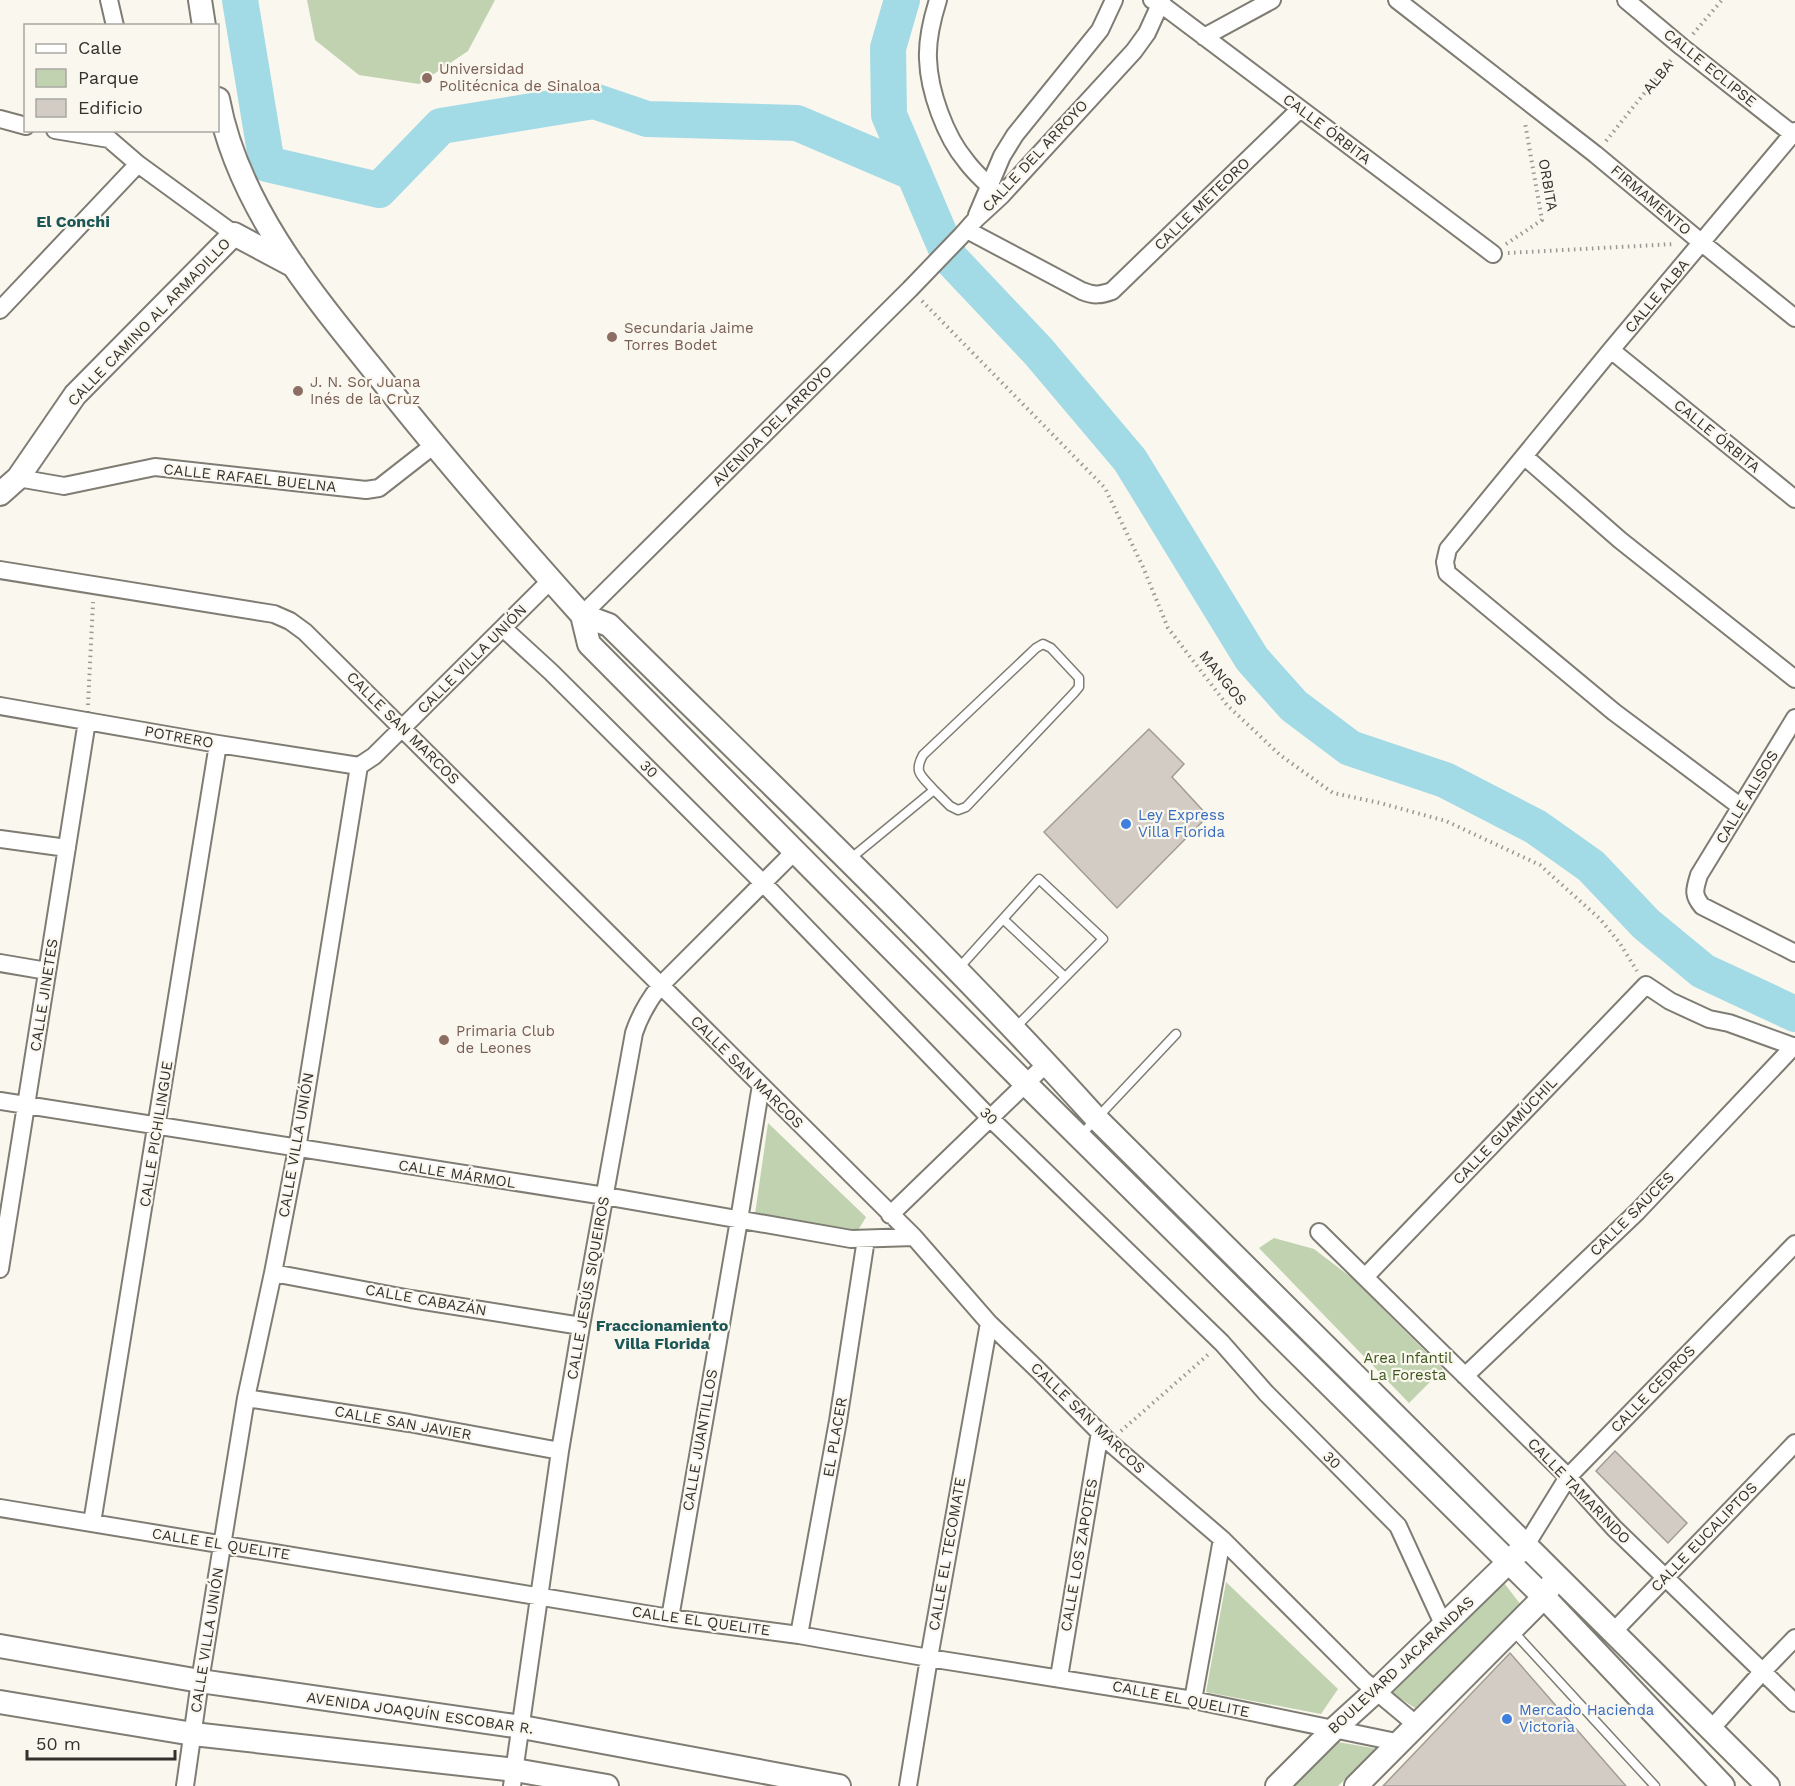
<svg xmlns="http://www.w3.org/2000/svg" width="1795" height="1786" font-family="'Work Sans',sans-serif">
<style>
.green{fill:#c0d2af}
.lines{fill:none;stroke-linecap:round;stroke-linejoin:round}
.river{stroke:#a2dae6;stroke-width:36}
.building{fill:#d3ccc5;stroke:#a39c96;stroke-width:1.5}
.lane-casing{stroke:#7f7c74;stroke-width:11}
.street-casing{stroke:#7f7c74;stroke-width:20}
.secondary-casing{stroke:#7f7c74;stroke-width:26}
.path{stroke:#9b9892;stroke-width:4;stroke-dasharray:1.5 4.5;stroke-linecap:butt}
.lane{stroke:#fff;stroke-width:8}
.street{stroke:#fff;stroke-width:16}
.secondary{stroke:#fff;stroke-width:22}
.education-dot{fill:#8d6e63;stroke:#faf7ee;stroke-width:2}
.shop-dot{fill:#3f7fe0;stroke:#faf7ee;stroke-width:2}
.labels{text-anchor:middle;stroke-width:4.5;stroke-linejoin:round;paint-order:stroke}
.street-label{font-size:15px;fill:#33312e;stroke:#faf7ee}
.education-label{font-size:15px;fill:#785e54;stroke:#faf7ee;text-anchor:start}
.shop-label{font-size:15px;fill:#366cbe;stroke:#faf7ee;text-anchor:start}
.park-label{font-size:15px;fill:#3d561c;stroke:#faf7ee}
.neighbourhood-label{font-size:16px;font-weight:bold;fill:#1c5757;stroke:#faf7ee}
</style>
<rect width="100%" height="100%" fill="#faf7ee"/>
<path class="green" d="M307 0H495L468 51 419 84 359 75 315 40Z
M768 1123 866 1217 857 1232 755 1214Z
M1274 1238 1314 1249 1352 1278 1443 1369 1409 1403 1259 1248Z
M1226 1582 1338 1689 1321 1714 1206 1692Z
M1504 1583 1521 1605 1415 1708 1389 1691Z
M1338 1742 1378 1749 1338 1786H1293Z"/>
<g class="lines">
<path class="river" d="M240 0 267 164 379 190 441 126 594 101 647 119 797 123 914 173
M902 0 888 48 889 115 950 258 1038 351 1130 460 1252 659 1294 706 1350 748 1445 780 1536 827 1591 866 1646 924 1703 971 1795 1014"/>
</g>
<path class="building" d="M1149 729 1184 764 1172 777 1208 816 1117 908 1044 832Z
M1615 1451 1687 1523 1668 1543 1596 1471Z
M1510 1653 1626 1786H1383Z"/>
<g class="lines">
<defs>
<path id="lane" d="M850 859 934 790C922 776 913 773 923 755L1036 648 1043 644 1051 648 1079 678V687L1074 693 966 807 958 810 950 806 934 790
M1003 919 1065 977
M958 969 1039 879 1103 939 1014 1029
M1080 1136 1176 1034
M1512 1630 1655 1786"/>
<path id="street" d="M109 0 115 26
M938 0C932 19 927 39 928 59 929 91 945 136 966 161 974 172 985 182 995 191
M1152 0 1161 4 1493 254
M1397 0 1595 154 1702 243 1795 318
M1626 0 1682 47 1795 136
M1204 37 1272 0
M0 119 26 126
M55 130 109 139 138 164 234 234
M977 215 1002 156 1015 135 1100 30 1114 0
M967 230 1082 291C1094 296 1101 295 1112 291L1300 109
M0 310 138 164
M1611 350 1795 499
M1524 456 1620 540 1795 679
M18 478 64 486 155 467 366 490 379 488 434 445
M0 570 274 614 290 621 305 632 914 1237 989 1323 1039 1371 1109 1442 1222 1539 1364 1681 1418 1726
M582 615 910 289 961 236 976 219 1001 196 1134 51 1147 33 1162 0
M503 628 551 672 762 882 990 1118 1222 1343 1266 1393 1398 1526 1444 1626
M0 706 218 744 359 766
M1795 718 1699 875C1695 889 1692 894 1702 906L1795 953
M1741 807 1614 712 1447 573 1445 562 1448 549 1611 350 1795 131
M0 839 67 848
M0 963 47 971
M0 1101 605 1196 851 1239 914 1237
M890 1215 1047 1063
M1319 1232 1568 1477 1614 1528 1795 1703
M0 1269 87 721
M273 1273 411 1299 581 1326
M1365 1277 1646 985 1670 1001 1709 1019 1729 1023 1795 1047
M1465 1376 1637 1212 1794 1046
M246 1398 409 1423 560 1451
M0 1508 670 1618 799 1635 929 1658 1193 1700 1401 1743
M92 1523 218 744
M1526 1545 1568 1477 1795 1244
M670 1618 739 1220 761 1085
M1613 1632 1795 1443
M799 1635 838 1421 866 1239
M1059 1677 1100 1432
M1193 1700 1222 1539
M1711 1729 1763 1671 1795 1638
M185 1786 200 1681 246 1398 273 1273 297 1149 359 766 374 756 551 580
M512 1786 560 1451 581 1326 634 1033C640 1015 648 1001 660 986L794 852
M908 1786 929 1658 989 1323"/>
<path id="secondary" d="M200 0 204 26
M218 99C238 207 314 296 381 379 445 460 513 538 582 615L609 625C774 788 942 947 1097 1119L1768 1786
M0 494 18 478 75 395 234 234 294 266
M582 615 589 644 1026 1084 1544 1597 1723 1786
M0 1646 200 1681 522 1727 839 1786
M0 1702 193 1734 515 1770 607 1786
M1277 1786 1333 1730 1376 1691 1519 1552
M1356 1786 1544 1597 1551 1585"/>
</defs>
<use href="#lane" class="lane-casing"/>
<use href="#street" class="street-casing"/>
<use href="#secondary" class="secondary-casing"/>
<path class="path" d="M1693 34 1722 0
M1606 141 1671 60
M1506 244 1542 220 1525 123
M1508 253 1675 244
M922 301 1105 488 1143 567 1168 628 1227 705 1280 755 1333 793 1380 803 1446 821 1540 865 1600 919 1619 942 1637 971
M88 705 93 602
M1121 1431 1210 1353"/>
<use href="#lane" class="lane"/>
<use href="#street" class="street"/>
<use href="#secondary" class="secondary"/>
</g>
<g class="education-dot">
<circle cx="427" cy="78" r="6"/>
<circle cx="612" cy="337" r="6"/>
<circle cx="298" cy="391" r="6"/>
<circle cx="444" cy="1040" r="6"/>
</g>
<g class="shop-dot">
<circle cx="1126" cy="824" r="6"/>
<circle cx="1507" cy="1719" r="6"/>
</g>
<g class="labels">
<g class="street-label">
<text transform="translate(1710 68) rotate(39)" y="5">CALLE ECLIPSE</text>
<text transform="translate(1658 77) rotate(-51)" y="5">ALBA</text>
<text transform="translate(1327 129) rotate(37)" y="5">CALLE ÓRBITA</text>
<text transform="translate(1035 156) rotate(-47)" y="5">CALLE DEL ARROYO</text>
<text transform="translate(1548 185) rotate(80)" y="5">ORBITA</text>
<text transform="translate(1651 200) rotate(40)" y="5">FIRMAMENTO</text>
<text transform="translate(1202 204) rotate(-44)" y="5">CALLE METEORO</text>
<text transform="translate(1657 296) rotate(-50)" y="5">CALLE ALBA</text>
<text transform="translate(149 322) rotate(-46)" y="5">CALLE CAMINO AL ARMADILLO</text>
<text transform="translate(772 426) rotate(-45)" y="5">AVENIDA DEL ARROYO</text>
<text transform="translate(1717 436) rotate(39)" y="5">CALLE ÓRBITA</text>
<text transform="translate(250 478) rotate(6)" y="5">CALLE RAFAEL BUELNA</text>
<text transform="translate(472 659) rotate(-45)" y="5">CALLE VILLA UNIÓN</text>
<text transform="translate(1223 678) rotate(51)" y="5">MANGOS</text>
<text transform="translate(403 728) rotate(45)" y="5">CALLE SAN MARCOS</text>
<text transform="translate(179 737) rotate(10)" y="5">POTRERO</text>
<text transform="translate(649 769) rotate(45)" y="5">30</text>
<text transform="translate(1747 797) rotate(-59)" y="5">CALLE ALISOS</text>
<text transform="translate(44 995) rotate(-81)" y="5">CALLE JINETES</text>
<text transform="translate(747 1072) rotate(45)" y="5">CALLE SAN MARCOS</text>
<text transform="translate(989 1116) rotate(45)" y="5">30</text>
<text transform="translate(1505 1131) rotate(-46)" y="5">CALLE GUAMÚCHIL</text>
<text transform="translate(156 1134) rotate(-81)" y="5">CALLE PICHILINGUE</text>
<text transform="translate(296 1145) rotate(-80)" y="5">CALLE VILLA UNIÓN</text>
<text transform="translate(457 1174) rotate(9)" y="5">CALLE MÁRMOL</text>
<text transform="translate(1632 1214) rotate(-45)" y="5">CALLE SAUCES</text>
<text transform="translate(588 1288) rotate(-80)" y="5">CALLE JESÚS SIQUEIROS</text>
<text transform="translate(426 1300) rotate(10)" y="5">CALLE CABAZÁN</text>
<text transform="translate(1653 1389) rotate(-46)" y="5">CALLE CEDROS</text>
<text transform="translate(1088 1418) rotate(44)" y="5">CALLE SAN MARCOS</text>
<text transform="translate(403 1423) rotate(10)" y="5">CALLE SAN JAVIER</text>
<text transform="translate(835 1437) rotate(-80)" y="5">EL PLACER</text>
<text transform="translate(700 1440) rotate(-80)" y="5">CALLE JUANTILLOS</text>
<text transform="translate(1332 1460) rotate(45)" y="5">30</text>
<text transform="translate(1579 1491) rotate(46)" y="5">CALLE TAMARINDO</text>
<text transform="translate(1704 1537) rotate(-46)" y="5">CALLE EUCALIPTOS</text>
<text transform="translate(221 1544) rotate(9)" y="5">CALLE EL QUELITE</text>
<text transform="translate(947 1554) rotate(-80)" y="5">CALLE EL TECOMATE</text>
<text transform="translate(1079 1555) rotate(-80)" y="5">CALLE LOS ZAPOTES</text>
<text transform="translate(701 1621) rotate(8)" y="5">CALLE EL QUELITE</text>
<text transform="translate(207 1640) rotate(-81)" y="5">CALLE VILLA UNIÓN</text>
<text transform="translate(1401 1665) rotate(-43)" y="5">BOULEVARD JACARANDAS</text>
<text transform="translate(1181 1699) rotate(11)" y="5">CALLE EL QUELITE</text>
<text transform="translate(420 1713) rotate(8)" y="5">AVENIDA JOAQUÍN ESCOBAR R.</text>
</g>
<g class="education-label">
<text x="439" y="74">Universidad<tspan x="439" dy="17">Politécnica de Sinaloa</tspan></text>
<text x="624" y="333">Secundaria Jaime<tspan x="624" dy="17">Torres Bodet</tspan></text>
<text x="310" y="387">J. N. Sor Juana<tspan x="310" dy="17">Inés de la Cruz</tspan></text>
<text x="456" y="1036">Primaria Club<tspan x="456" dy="17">de Leones</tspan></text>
</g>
<g class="shop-label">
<text x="1138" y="820">Ley Express<tspan x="1138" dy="17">Villa Florida</tspan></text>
<text x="1519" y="1715">Mercado Hacienda<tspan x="1519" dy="17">Victoria</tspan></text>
</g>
<g class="park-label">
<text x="1408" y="1363">Area Infantil<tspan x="1408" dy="17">La Foresta</tspan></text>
</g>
<g class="neighbourhood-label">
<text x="73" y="227">El Conchi</text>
<text x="662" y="1331">Fraccionamiento<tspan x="662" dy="18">Villa Florida</tspan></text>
</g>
</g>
<rect x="24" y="24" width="195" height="108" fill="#faf7ee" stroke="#aaa8a1" stroke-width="1.5"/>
<rect x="36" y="44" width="30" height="9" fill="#ffffff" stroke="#aaa8a1" stroke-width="1.5"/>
<text x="78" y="54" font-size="18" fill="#33312e">Calle</text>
<rect x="36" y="69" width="30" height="18" fill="#c0d2af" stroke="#aaa8a1" stroke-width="1.5"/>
<text x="78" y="84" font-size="18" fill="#33312e">Parque</text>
<rect x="36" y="99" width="30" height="18" fill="#d3ccc5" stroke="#aaa8a1" stroke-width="1.5"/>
<text x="78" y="114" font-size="18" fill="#33312e">Edificio</text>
<path d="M27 1750v9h148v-9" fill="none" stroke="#33312e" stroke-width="3"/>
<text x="36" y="1750" font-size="18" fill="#33312e" stroke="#faf7ee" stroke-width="4.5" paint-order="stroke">50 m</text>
</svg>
